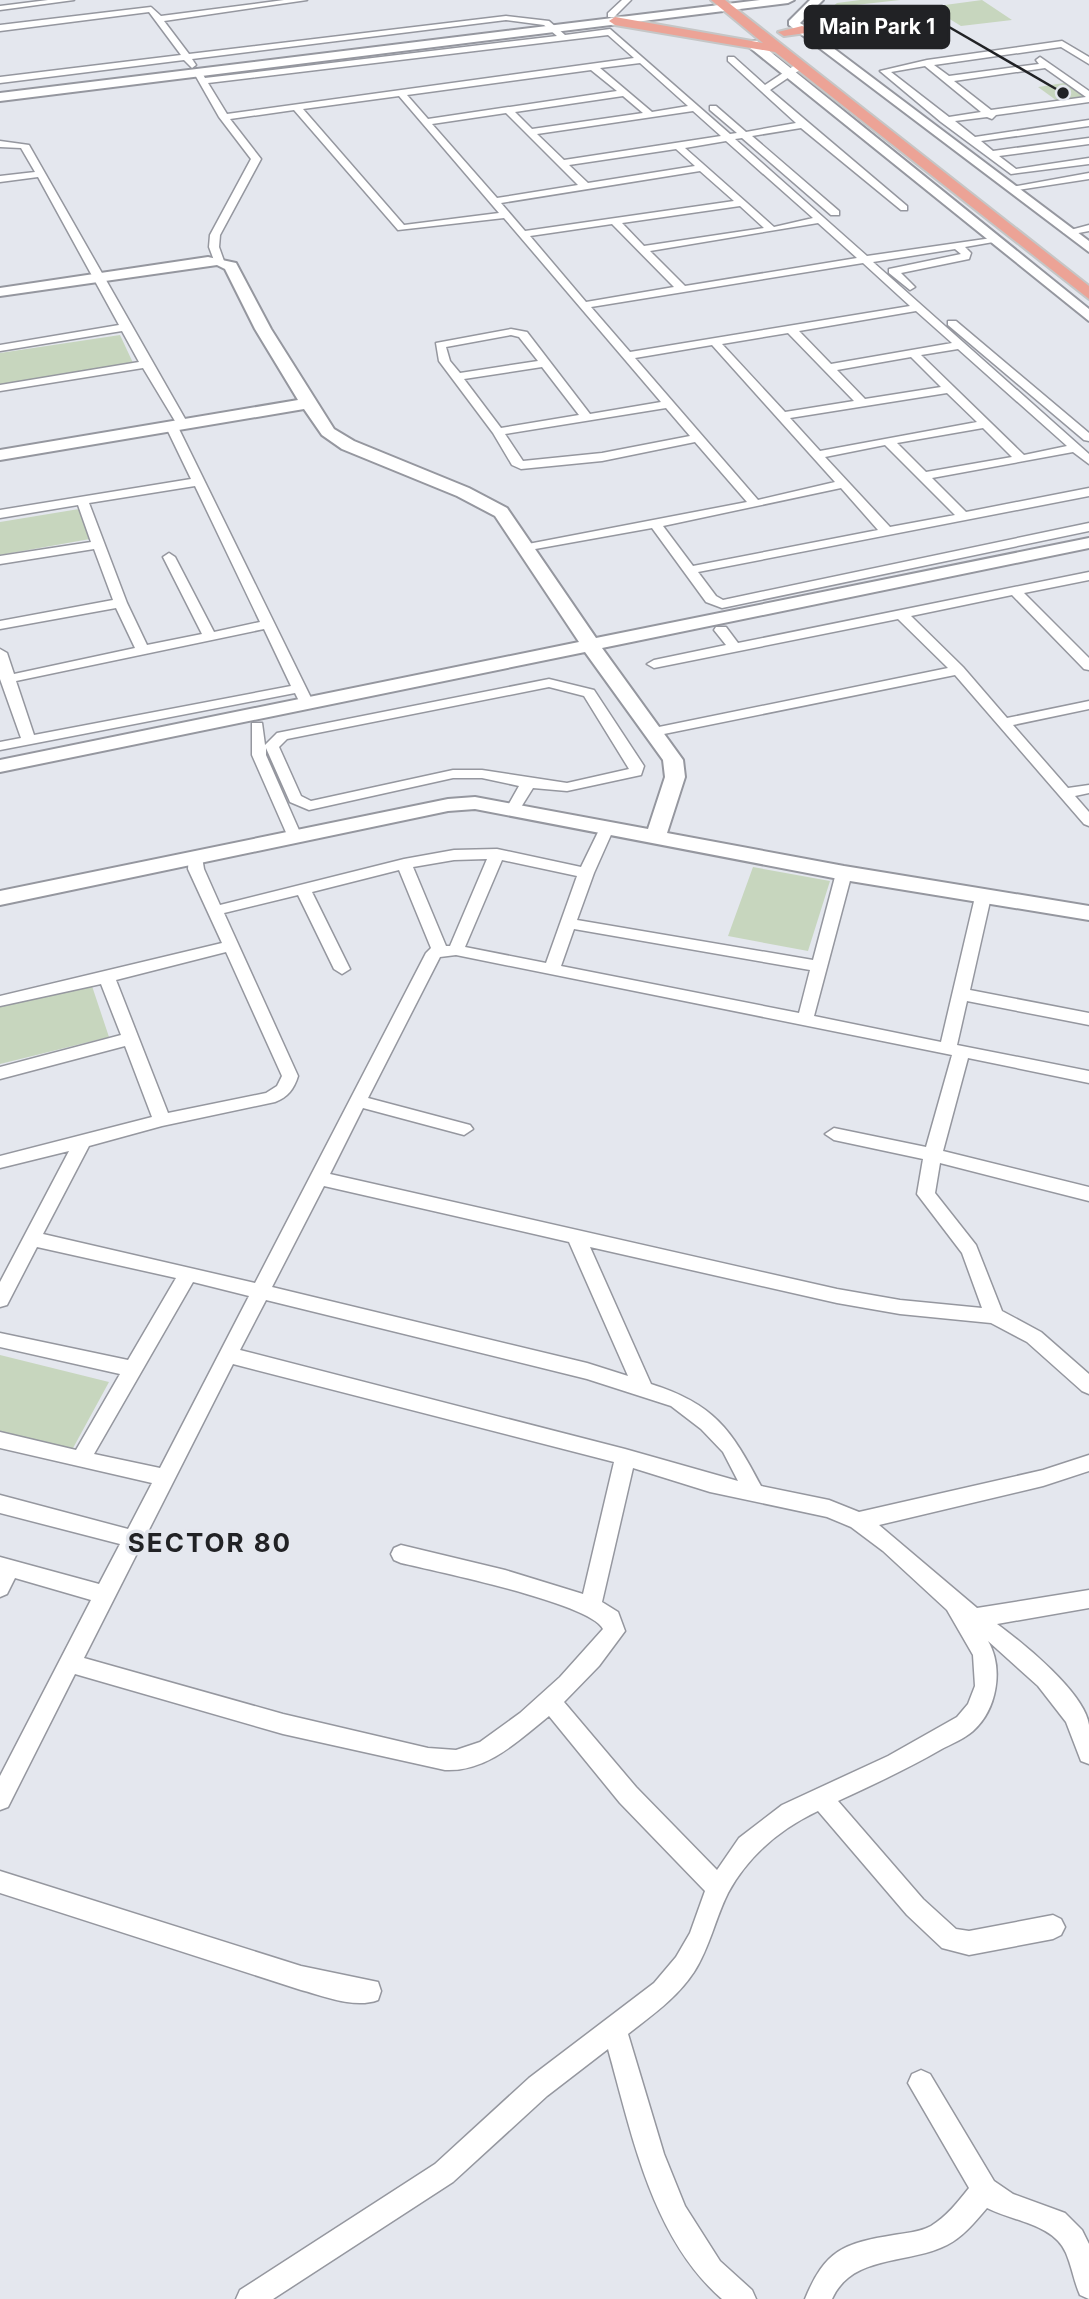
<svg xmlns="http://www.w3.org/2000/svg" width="1089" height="2299" font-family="Inter,sans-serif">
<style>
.green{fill:#c7d6be}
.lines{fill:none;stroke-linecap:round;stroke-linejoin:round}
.street-casing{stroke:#95979f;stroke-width:3}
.secondary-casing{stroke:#95979f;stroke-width:4}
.primary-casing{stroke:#c5c6c6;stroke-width:4}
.street{fill:#fff;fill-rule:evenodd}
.secondary{fill:#fff;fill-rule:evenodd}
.primary{fill:#eca396;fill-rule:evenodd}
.labels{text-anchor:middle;stroke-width:7;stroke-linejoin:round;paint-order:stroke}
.district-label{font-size:26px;font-weight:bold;letter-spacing:2px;fill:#212225;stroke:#e4e7ee}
.leader{fill:none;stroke:#212225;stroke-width:2.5}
.callout-dot{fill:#212225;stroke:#e4e7ee;stroke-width:2.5}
.callout{fill:#212225;stroke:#212225;stroke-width:2.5}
.callout-label{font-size:21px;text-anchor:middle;font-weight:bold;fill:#fff}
</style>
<rect width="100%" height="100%" fill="#e4e7ee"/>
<path class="green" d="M860 0H900L838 7 850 17 816 20 837 3Z
M982 0 1012 20 961 26 930 7Z
M1064 83 1089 98 1060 103 1038 87Z
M120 335 134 365 0 386V353Z
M79 509 90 539 0 555V522Z
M753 867 830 881 808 951 728 936Z
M92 986 109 1037 0 1064V1007Z
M0 1355 109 1382 72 1450 0 1432Z"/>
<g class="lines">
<defs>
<path id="street" d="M48 0H74L0 10V6Z
M284 0H307L164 21 189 54 506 16 549 21 565 35 610 29 730 134 737 133 710 110V106H716L746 132 796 123 728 61V57H734L765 85 798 63H804V67L770 90 907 206V210H901L801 128 752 136 839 211V215H831L742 138 735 139 867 256 999 237V241L965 247 971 253 969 259 901 273 915 287 910 290 889 273V269L961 254 955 249 873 262 1089 454V464L1073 452 932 478 966 512 1089 488V496L698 572 716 596 723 600 1089 523V531L722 608 706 602 652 528 524 551 522 548 528 544 747 502 695 442 602 461 521 469 512 465 493 433 439 361 436 343 511 329 527 332 590 414 661 402 504 218 398 230 294 110 230 119 261 159 220 235 219 247 224 261 215 263 209 247 210 235 251 159 219 117 194 73 201 71 205 78 557 36 544 25 506 20 192 59 196 65 192 68 184 60 0 83V77L181 55 149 12 0 31V25L151 7 161 16ZM608 35 634 58 227 114 208 83ZM640 63 688 106 652 112 600 68ZM591 70 617 91 428 119 407 95ZM399 96 499 213 404 225 303 109ZM623 96 643 113 532 129 515 112ZM693 111 721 136 564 160 537 134ZM506 113 578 185 497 198 432 124ZM726 141 813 218 774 227 685 148ZM676 149 695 166 588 183 569 165ZM700 171 734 201 525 231 501 203ZM740 206 764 228 644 246 622 223ZM818 223 857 258 685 286 650 251ZM612 224 674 287 586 302 530 236ZM863 263 910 306 630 352 591 307ZM916 311 952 343 831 364 799 331ZM788 333 854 401 785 412 722 344ZM511 335 519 337 538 361 460 373 450 361 446 347ZM712 345 835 482 758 500 635 358ZM958 349 1067 446 1024 455 921 355ZM911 357 941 387 865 399 837 370ZM542 367 579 415 501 428 464 379ZM947 393 977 422 820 451 790 418ZM666 408 690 436 602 453 523 461 505 434ZM983 428 1012 457 926 472 897 443ZM885 445 955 515 890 527 825 457ZM841 488 878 530 693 566 663 526Z
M622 0H631L614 17H608V13Z
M1062 41 1089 57V64L1061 47 934 65 949 76 1039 64 1036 60 1040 57 1089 91V102L996 115 992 119 987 117 955 121 975 137 1089 120V126L981 141 993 151 1089 138V144L999 156 1016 169 1089 158V164L1011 174 941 122 880 71 927 60ZM925 66 981 112 949 117 891 72ZM1045 68 1086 97 991 110 954 81Z
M0 141 29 145 188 424 186 426H178L143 368 0 391V385L139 362 122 331 0 351V345L119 325 38 177 0 182V176L35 172 21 148 0 147Z
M1089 173V179L1011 191 1006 188Z
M1089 225V231L1068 235 1063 232Z
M948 321H956L1089 433V441L1084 440 948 325Z
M167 423 177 425 313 702 306 706 301 705 295 693 0 750V742L21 738 0 679V649L7 653 14 674 135 648 116 608 0 629V621L113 600 94 549 0 564V556L91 542 78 505 0 518V510L191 479 165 425ZM195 486 260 622 214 632 175 557 169 553 163 557 202 634 147 645 127 603 89 503ZM264 629 291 686 34 735 16 681Z
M1089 572V580L1024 593 1089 658V670L1084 669 1012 595 911 616 963 667 1007 718 1089 701V709L1013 725 1068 788 1089 785V793L1075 796 1089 812V826L1084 824 955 675 654 736 647 732 654 728 948 668 898 619 654 668 647 664 654 660 726 645 714 630 716 627H726L738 643Z
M549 679 594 690 644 766 641 775 567 791 533 788 518 812 513 813 506 809 519 786 482 778H453L309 810 290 802 266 748V755L302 837 295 842 288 837 252 755V723H262L265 745 277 733 282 732ZM549 687 584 696 629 769 567 783 482 770H453L311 801 301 796 279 747 287 739Z
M607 823 614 828 594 873 577 920 813 960 836 873 844 868 849 870 852 873 814 1016 941 1042 975 897 983 892 991 897 970 990 1089 1013V1025L967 1001 957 1045 1089 1071V1083L968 1058 943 1151 1089 1187V1201L940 1163 935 1193 976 1245 1002 1311 1041 1332 1089 1374V1394L1082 1391 1027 1342 991 1323 900 1314 837 1303 590 1247 651 1384C714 1404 731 1429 761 1486L829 1500 859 1512 1043 1470 1089 1455V1471L1043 1486 879 1525 977 1608 1089 1590V1608L997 1624C1023 1643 1085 1693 1089 1725 1089 1738 1089 1752 1089 1764L1081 1761 1066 1722 1038 1686 988 1641C1004 1668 997 1710 973 1731 964 1739 951 1744 940 1750 907 1769 873 1785 838 1801L923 1899 956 1929 969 1931 1053 1915 1061 1919 1065 1927 1061 1935 1053 1939 969 1955 942 1948 907 1915 818 1811C780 1829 748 1856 728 1893 715 1919 710 1947 694 1972 677 1998 652 2015 628 2034L664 2154 685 2206 720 2261 752 2290 756 2299H722C652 2238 632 2135 608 2049L547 2096 453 2182 273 2299H236L240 2290 435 2164 529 2078 654 1983 676 1957 690 1933 705 1891 620 1803 549 1716C518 1741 487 1772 445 1770L283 1734 75 1674 8 1807 0 1810V1776L91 1600 15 1578 7 1594 0 1597V1557L99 1584 120 1544 0 1513V1495L128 1529 152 1483 0 1448V1432L76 1450 120 1374 0 1347V1333L128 1360 176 1278 37 1247 7 1305 0 1307V1282L69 1151 0 1168V1156L152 1117 125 1046 0 1079V1067L121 1035 101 984 0 1006V996L222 943 188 869 189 854 194 852 202 857 204 869 220 905 404 859 454 850 497 849 581 867 600 828ZM487 859 450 946H446L413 867 454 860ZM502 860 577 876 546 963 465 947ZM399 870 431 948 426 953 255 1283 43 1234 89 1146 162 1126 275 1102C288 1097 294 1089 298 1076L224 913 298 895 334 969 342 974 350 969 312 892ZM574 929 810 970 799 1013 561 966ZM226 952 282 1076 277 1086 266 1093 168 1113 116 980ZM456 955 952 1055 926 1147 834 1128 825 1134 834 1140 923 1159 917 1194 962 1253 982 1308 900 1300 837 1289 330 1174 363 1108 464 1135 473 1129 470 1125 368 1098 440 957ZM324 1186 569 1242 628 1376 587 1363 272 1287ZM193 1282 249 1296 160 1468 94 1454ZM266 1300 587 1379 671 1406 701 1429 723 1452 738 1481 625 1449 240 1350ZM233 1364 614 1462 583 1594 505 1570 401 1545 394 1548 391 1554 394 1560 401 1563C434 1571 591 1603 603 1629L560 1677 520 1713 480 1742 456 1750 428 1748 283 1714 84 1658ZM633 1468 710 1492 827 1517 851 1527 883 1551 947 1610 973 1655 975 1686 968 1704 957 1717 888 1756 782 1805 739 1838 717 1870 636 1787 564 1702 599 1666 625 1631 618 1612 602 1602Z
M0 1871 301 1966 378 1982 381 1991 378 2000C355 2009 324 1996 301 1990L0 1893Z
M921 2070 930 2074 994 2181 1013 2194 1065 2213 1082 2230 1089 2244V2299L1080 2295C1074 2282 1072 2267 1066 2253 1054 2224 1012 2221 987 2208 975 2222 963 2237 947 2245 908 2265 852 2254 832 2299H805C825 2250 844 2243 894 2235 906 2233 920 2232 931 2226 946 2217 958 2202 969 2188L908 2083 912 2074Z"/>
<path id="secondary" d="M760 0H794L788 3 0 101V93Z
M810 0H823L800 23 1089 241V252L789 25V21Z
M749 41H757L1089 309V321L749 47Z
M208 257 236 263 271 329 334 429 354 441 469 488 507 508 596 638 1089 538V548L602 648 683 760 685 777 667 833 844 866 1089 906V920L844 880 475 809 448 811 0 905V891L448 799 475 797 648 829 665 777 663 760 585 652 0 772V760L579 642 495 516 457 496 342 449 322 435 304 409 0 460V450L298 400 255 329 225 269 217 265 0 296V288Z"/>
<path id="primary" d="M711 0H725L1089 286V299L775 52 615 25 609 21 615 17 763 43Z
M802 26 806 27V33L784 36 778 32Z"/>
</defs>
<use href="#street" class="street-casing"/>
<use href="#secondary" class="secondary-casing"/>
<use href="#primary" class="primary-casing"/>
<use href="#street" class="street"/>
<use href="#secondary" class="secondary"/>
<use href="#primary" class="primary"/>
</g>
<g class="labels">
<g class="district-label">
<text x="210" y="1552">SECTOR 80</text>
</g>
</g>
<path class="leader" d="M1063 93L949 27"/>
<circle class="callout-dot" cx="1063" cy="93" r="7"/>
<rect class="callout" x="805" y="6" width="144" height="42" rx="7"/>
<g class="callout-label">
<text x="877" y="34">Main Park 1</text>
</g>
</svg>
